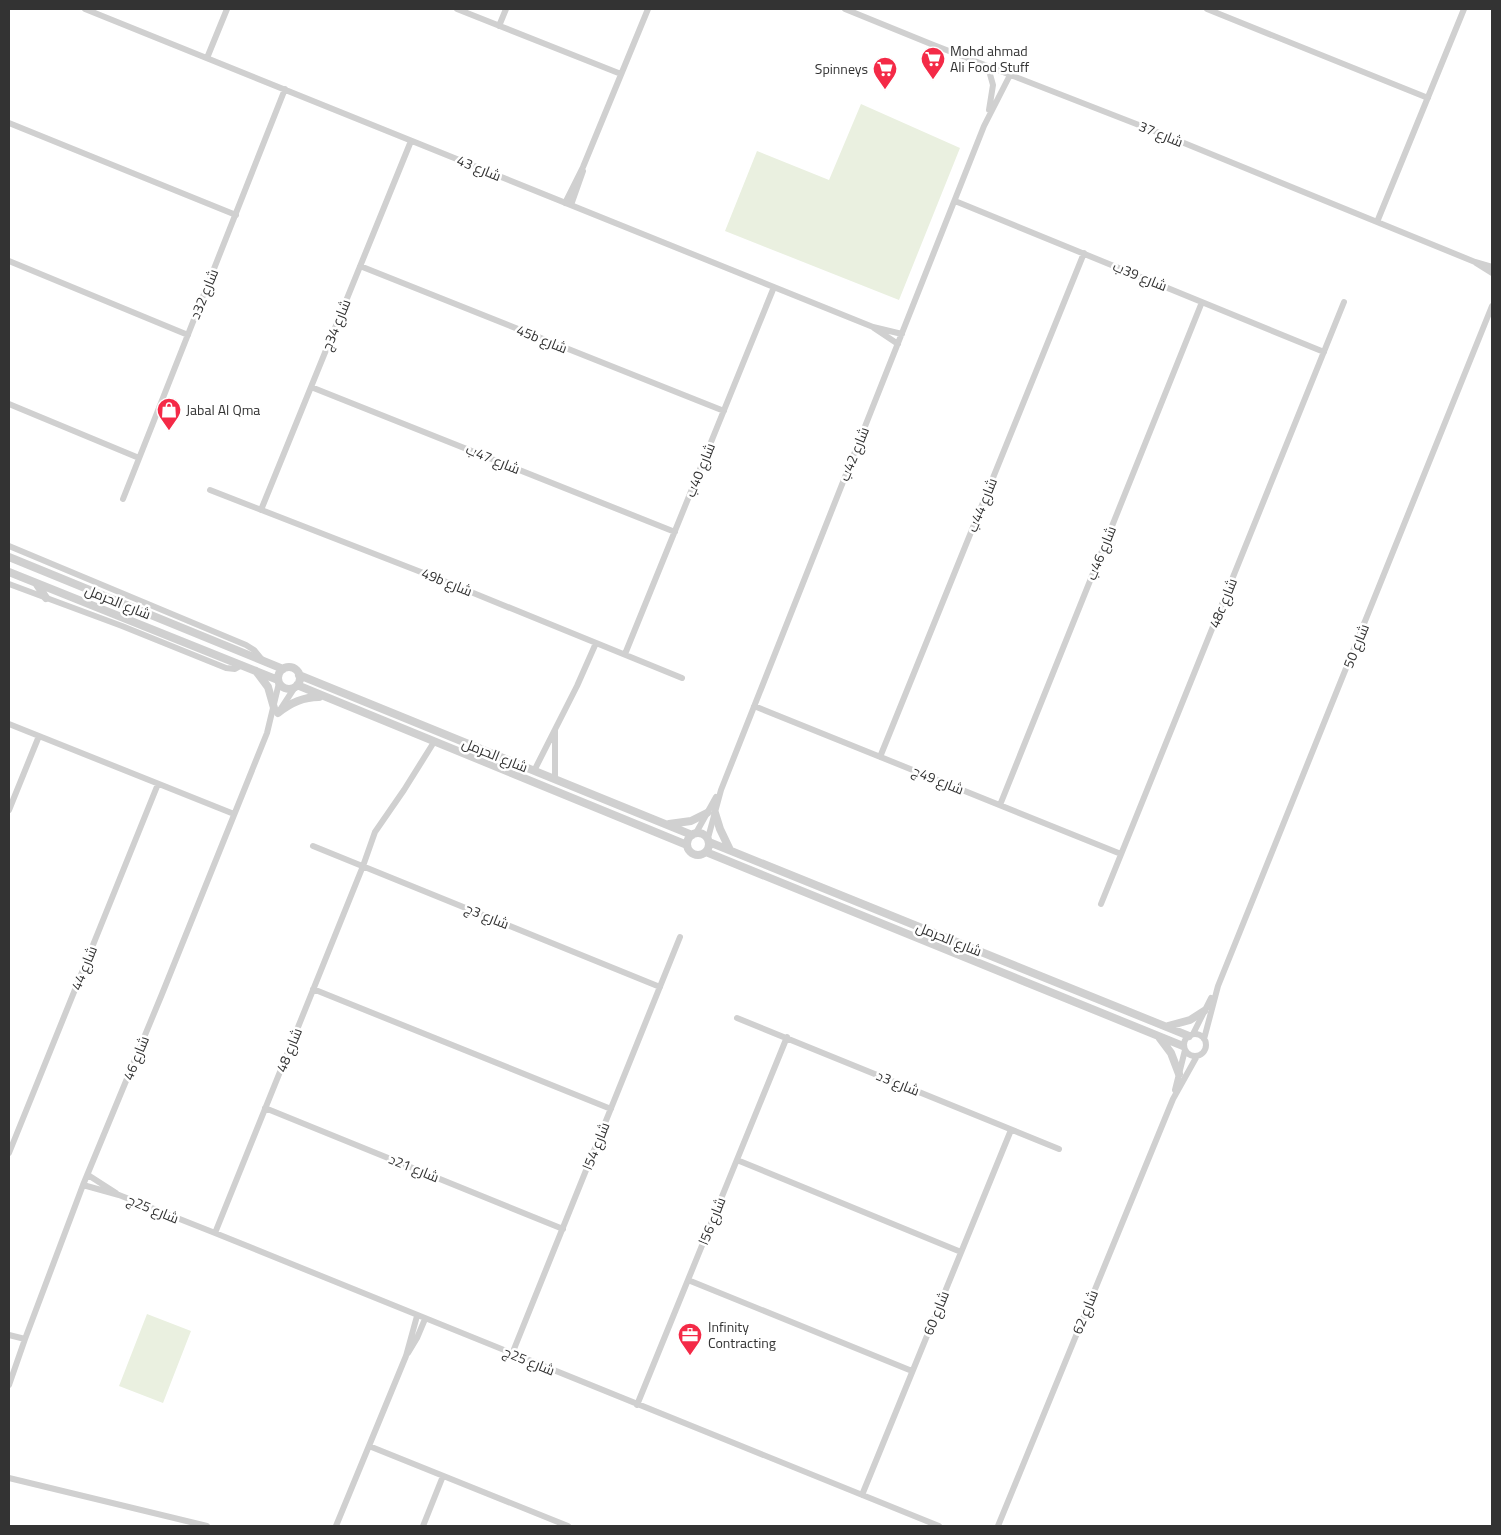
<svg xmlns="http://www.w3.org/2000/svg" width="1501" height="1535" font-family="'Titillium Web',Cairo,sans-serif">
<style>
.green{fill:#eaf0e0}
.lines{fill:none;stroke-linecap:round;stroke-linejoin:round}
.minor{stroke:#d0d0d0;stroke-width:6}
.tertiary{stroke:#d0d0d0;stroke-width:8}
.labels{text-anchor:middle;stroke-width:5;stroke-linejoin:round;paint-order:stroke}
.poi-label{font-size:14px;fill:#333;stroke:#fff;text-anchor:start}
.street-label{font-size:14px;fill:#333;stroke:#fff}
</style>
<rect width="100%" height="100%" fill="#fff"/>
<path class="green" d="M861 104 960 148 899 300 725 231 757 151 829 180Z
M147 1314 191 1331 163 1403 119 1386Z"/>
<g class="lines">
<path class="minor" d="M85 9 873 327 902 334
M457 9 621 74
M845 9 931 44 1162 134 1475 262 1492 267
M1207 9 1428 98
M499 26 506 9
M207 58 227 9
M988 67 993 85 989 110
M9 123 236 215
M955 201 1324 352
M565 203 583 167 648 9
M571 205 583 171
M1377 222 1464 9
M9 261 188 335
M1476 263 1492 273
M360 266 724 411
M874 328 898 344
M311 387 675 532
M9 404 139 458
M210 490 444 581 682 678
M123 499 285 89
M261 510 411 141
M9 546 246 645 254 650 263 661
M9 584 122 626 226 668 235 669 242 665
M625 654 774 287
M754 706 1121 854
M280 710 295 687
M9 724 234 814
M555 730V779
M880 757 1084 253
M534 771 577 686 596 643
M1000 805 1202 302
M9 810 39 736
M696 833 716 797
M708 838 721 790 984 126 1010 75
M313 846 660 987
M1101 904 1344 302
M313 989 611 1109
M737 1018 1059 1149
M1184 1045a11 11 0 1 1 22 0a11 11 0 1 1-22 0Z
M1193 1034 1211 998
M1204 1039 1218 986 1492 306
M1175 1090 1185 1050
M265 1108 563 1229
M9 1153 158 784
M737 1160 961 1252
M88 1175 116 1193
M83 1185 119 1195 215 1233 939 1526
M215 1233 363 866 375 832 404 790 434 742
M688 1280 912 1371
M9 1335 25 1339
M408 1353 417 1338 425 1319
M512 1354 680 937
M9 1385 25 1339 83 1185 162 994 267 733 279 683
M637 1405 787 1037
M369 1446 568 1526
M9 1478 207 1526
M862 1495 1011 1130
M336 1526 406 1356 417 1316
M423 1526 443 1476
M998 1526 1173 1099 1197 1056"/>
<path class="tertiary" d="M9 557 283 669
M9 572 278 680
M36 583 46 598
M278 678a11 11 0 1 1 22 0a11 11 0 1 1-22 0Z
M256 671 268 687 274 708
M299 675 692 835
M297 685 687 845
M278 713C290 703 303 697 319 697
M715 813 720 829 730 850
M669 824 691 821 707 813
M687 844a11 11 0 1 1 22 0a11 11 0 1 1-22 0Z
M709 842 1189 1036
M706 852 1183 1046
M1168 1026 1190 1020 1204 1011
M1159 1037 1171 1053 1179 1074"/>
</g>
<defs>
<symbol id="supermarket-pin" viewBox="-11 -11 22 30"><path d="M0 17L-7.5 6A9.5 9.5 0 1 1 7.5 6Z" fill="#f42a47" stroke="#fff"/><path d="M-6-5.5h2.5l.6 2H6L4.5 2H-2.5L-4.4-4H-6ZM-1.5 3.2a1.3 1.3 0 1 0 .1 0ZM3 3.2a1.3 1.3 0 1 0 .1 0Z" fill="#fff"/></symbol>
<symbol id="shop-pin" viewBox="-11 -11 22 30"><path d="M0 17L-7.5 6A9.5 9.5 0 1 1 7.5 6Z" fill="#f42a47" stroke="#fff"/><path d="M-5-2.5h2.3a2.7 3.5 0 0 1 5.4 0H5L5.5 6h-11ZM-1.5-2.5h3a1.5 2.3 0 0 0-3 0Z" fill="#fff"/></symbol>
<symbol id="office-pin" viewBox="-11 -11 22 30"><path d="M0 17L-7.5 6A9.5 9.5 0 1 1 7.5 6Z" fill="#f42a47" stroke="#fff"/><path d="M-6-3h4V-5.5h4V-3h4V5H-6ZM-1-4.5V-3h2v-1.5ZM-6 0V1H6V0Z" fill="#fff"/></symbol>
</defs>
<g fill-rule="evenodd">
<use href="#supermarket-pin" x="919" y="45" width="28" height="38"/>
<use href="#supermarket-pin" x="871" y="55" width="28" height="38"/>
<use href="#shop-pin" x="155" y="396" width="28" height="38"/>
<use href="#office-pin" x="676" y="1321" width="28" height="38"/>
</g>
<g class="labels">
<g class="poi-label">
<text x="950" y="56">Mohd ahmad<tspan x="950" dy="16">Ali Food Stuff</tspan></text>
<text x="868" y="74" text-anchor="end">Spinneys</text>
<text x="186" y="415">Jabal Al Qma</text>
<text x="708" y="1332">Infinity<tspan x="708" dy="16">Contracting</tspan></text>
</g>
<g class="street-label">
<text transform="translate(1161 134) rotate(22)" y="5">شارع 37</text>
<text transform="translate(479 168) rotate(22)" y="5">شارع 43</text>
<text transform="translate(1140 276) rotate(22)" y="5">شارع 39ب</text>
<text transform="translate(204 294) rotate(-68)" y="5">شارع 32د</text>
<text transform="translate(336 325) rotate(-68)" y="5">شارع 34ج</text>
<text transform="translate(542 339) rotate(22)" y="5">45b شارع</text>
<text transform="translate(854 454) rotate(-68)" y="5">شارع 42ب</text>
<text transform="translate(493 459) rotate(22)" y="5">شارع 47ب</text>
<text transform="translate(700 470) rotate(-68)" y="5">شارع 40ب</text>
<text transform="translate(982 505) rotate(-68)" y="5">شارع 44ب</text>
<text transform="translate(1101 553) rotate(-68)" y="5">شارع 46ب</text>
<text transform="translate(447 582) rotate(22)" y="5">49b شارع</text>
<text transform="translate(118 602) rotate(22)" y="5">شارع الحرمل</text>
<text transform="translate(1223 603) rotate(-68)" y="5">48c شارع</text>
<text transform="translate(1356 646) rotate(-68)" y="5">شارع 50</text>
<text transform="translate(495 755) rotate(22)" y="5">شارع الحرمل</text>
<text transform="translate(938 780) rotate(22)" y="5">شارع 49ج</text>
<text transform="translate(487 916) rotate(22)" y="5">شارع 3ج</text>
<text transform="translate(949 939) rotate(22)" y="5">شارع الحرمل</text>
<text transform="translate(84 968) rotate(-68)" y="5">شارع 44</text>
<text transform="translate(289 1050) rotate(-68)" y="5">شارع 48</text>
<text transform="translate(136 1058) rotate(-68)" y="5">شارع 46</text>
<text transform="translate(898 1083) rotate(22)" y="5">شارع 3د</text>
<text transform="translate(596 1146) rotate(-68)" y="5">شارع 54ا</text>
<text transform="translate(414 1168) rotate(22)" y="5">شارع 21د</text>
<text transform="translate(153 1209) rotate(22)" y="5">شارع 25ج</text>
<text transform="translate(712 1221) rotate(-68)" y="5">شارع 56ا</text>
<text transform="translate(1085 1312) rotate(-68)" y="5">شارع 62</text>
<text transform="translate(936 1313) rotate(-68)" y="5">شارع 60</text>
<text transform="translate(529 1361) rotate(22)" y="5">شارع 25ج</text>
</g>
</g>
<rect width="1501" height="1535" fill="none" stroke="#333333" stroke-width="20"/>
</svg>
